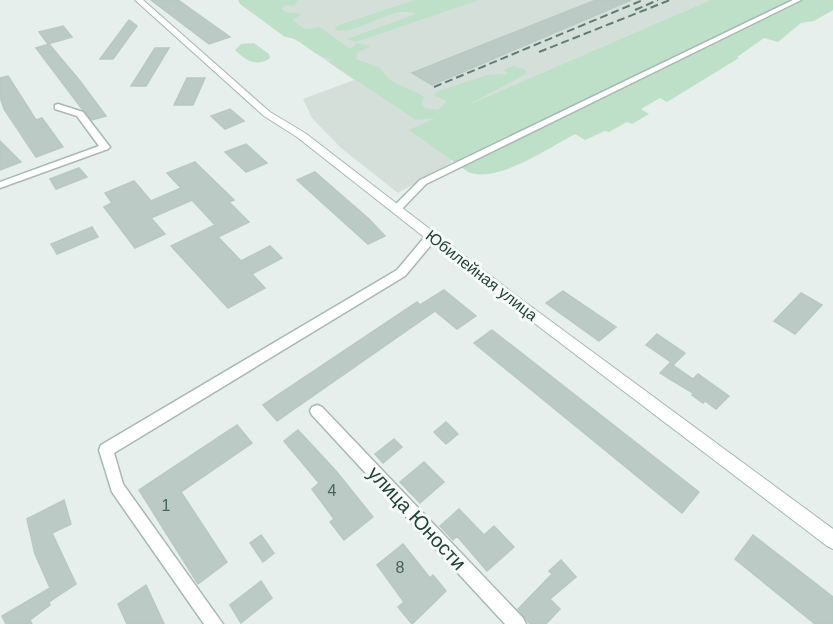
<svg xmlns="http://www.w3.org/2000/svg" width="833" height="624" font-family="Helvetica,sans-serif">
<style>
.built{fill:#d4dfda}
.green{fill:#bfe0c8}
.building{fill:#bbcac4;stroke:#b8c9c2;stroke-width:1.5}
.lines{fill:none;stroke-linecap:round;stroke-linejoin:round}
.minor-casing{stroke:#a8b8b2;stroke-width:3}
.tertiary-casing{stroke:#a8b8b2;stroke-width:2}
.minor{fill:#fff;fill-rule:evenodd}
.tertiary{fill:#fff;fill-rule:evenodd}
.rail{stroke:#5f7d75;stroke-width:2;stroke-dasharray:8 4;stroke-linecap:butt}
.labels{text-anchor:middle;stroke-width:6;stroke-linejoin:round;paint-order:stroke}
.street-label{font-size:16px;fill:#24423a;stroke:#f7fbf9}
.near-number-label{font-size:16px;fill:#4a645c}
.near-street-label{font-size:20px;fill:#24423a;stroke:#f7fbf9}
</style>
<rect width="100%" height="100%" fill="#e6efeb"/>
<path class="built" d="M240 0H710L410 130 451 158V163L398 193 341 148 312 118 303 99 354 80Z"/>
<path class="green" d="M238 0H298L294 6 286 5 281 8 285 12 299 13 301 15 293 20 305 29 320 27 350 49 357 43 371 46 357 53 356 59 381 68C390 87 409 86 424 97L421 104 425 108 438 110 447 101 435 96 436 92 487 75 508 74 504 70 513 66 526 70V74L470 104 710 0H833V10L814 21 801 23 778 42 764 38 737 57 739 58 667 102 660 98 641 109 649 114 632 124 627 122 609 132 605 131 585 140 575 134C549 148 496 184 468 172L409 130 435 118 416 120 333 65 329 62 332 59C313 58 303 38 285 37L240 4Z
M415 0H479L356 42 347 39 416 14C393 3 359 36 334 30L339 25Z
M254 43 269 54 270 58C257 68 245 60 235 50L241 44Z"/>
<path class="building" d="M151 0H178L230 37 209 44Z
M596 0H631L432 85 412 73Z
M129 20 137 26 113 59H100Z
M63 26 72 37 48 44 39 32Z
M49 44 80 81 106 116 92 120 82 109 36 48Z
M155 48H169L146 86H131Z
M8 76 36 120 42 118 63 147 36 157 4 109 0 97V78Z
M187 78H205L193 105H174Z
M230 109 244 121 225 129 211 116Z
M0 141 21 162 0 170Z
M246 144 267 163 246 172 225 152Z
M195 162 234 200 229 202 249 222 218 237 241 261 270 246 282 258 252 274 265 288 228 308 171 246 215 225 192 200 151 218 165 234 135 248 104 207 112 203 105 193 134 181 151 201 181 188 167 173Z
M79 168 87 177 56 189 50 179Z
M315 172 369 219 385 236 368 244 297 180Z
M92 227 98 237 57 254 51 244Z
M444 290 476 316 457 329 435 311 277 421 263 405 417 302 420 305Z
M563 291 616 327 599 341 546 303Z
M801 293 822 305 795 334 774 321Z
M492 330 699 492 682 513 474 343Z
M657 334 685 353 674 364 646 345Z
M670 363 693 379 698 374 729 396 716 409 705 401 703 403 692 395 693 393 660 373Z
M446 422 458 434 446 444 434 432Z
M237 425 252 443 181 492 227 562 198 584 139 490Z
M298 430 336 471 373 517 344 540 330 522 334 519 312 489 319 483 284 441Z
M394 439 402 447 383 463 375 454Z
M424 462 444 482 420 503 400 482Z
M64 500 71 524 52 533 76 584 49 602 50 605 30 620 32 624H6L2 616 50 588 35 554 27 519Z
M459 509 484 535 494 526 514 547 487 571 457 536 453 540 440 526Z
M261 535 274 553 263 562 250 543Z
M753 535 833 597V624H815L735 559Z
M403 544 430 578 433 575 446 591 412 624 398 607 404 602 377 565Z
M561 560 576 577 550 599 560 609 546 624H530L518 609 552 574 549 571Z
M261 581 272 598 241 623 230 605Z
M146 585 164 624H127L118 604Z"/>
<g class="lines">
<defs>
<path id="minor" d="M793 0H801L426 184 400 211 396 212 391 209 420 180Z
M58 104 83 112 110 147 108 149 0 188V182L99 146 77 116 55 109V105Z
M432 232 437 236 436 239 405 276 114 453 123 484 223 624H204L112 492 99 450 101 445 397 270 428 233Z
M317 405 322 407 523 618 526 624H505L312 415 310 411 312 407Z"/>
<path id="tertiary" d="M135 0H143L270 112 305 133 518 297 833 529V549L827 546 508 303 297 137 264 116Z"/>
</defs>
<use href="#minor" class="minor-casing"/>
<use href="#tertiary" class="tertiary-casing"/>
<use href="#minor" class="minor"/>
<use href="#tertiary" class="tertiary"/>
<path class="rail" d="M635 10 658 0
M539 52 670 0
M434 87 643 0"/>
</g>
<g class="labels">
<g class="street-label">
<text transform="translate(482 275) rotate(38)" y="6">Юбилейная улица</text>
</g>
<g class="near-number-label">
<text x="332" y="496">4</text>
<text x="166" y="511">1</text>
<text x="400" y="573">8</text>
</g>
<g class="near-street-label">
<text transform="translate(417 518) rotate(47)" y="7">улица Юности</text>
</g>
</g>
</svg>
